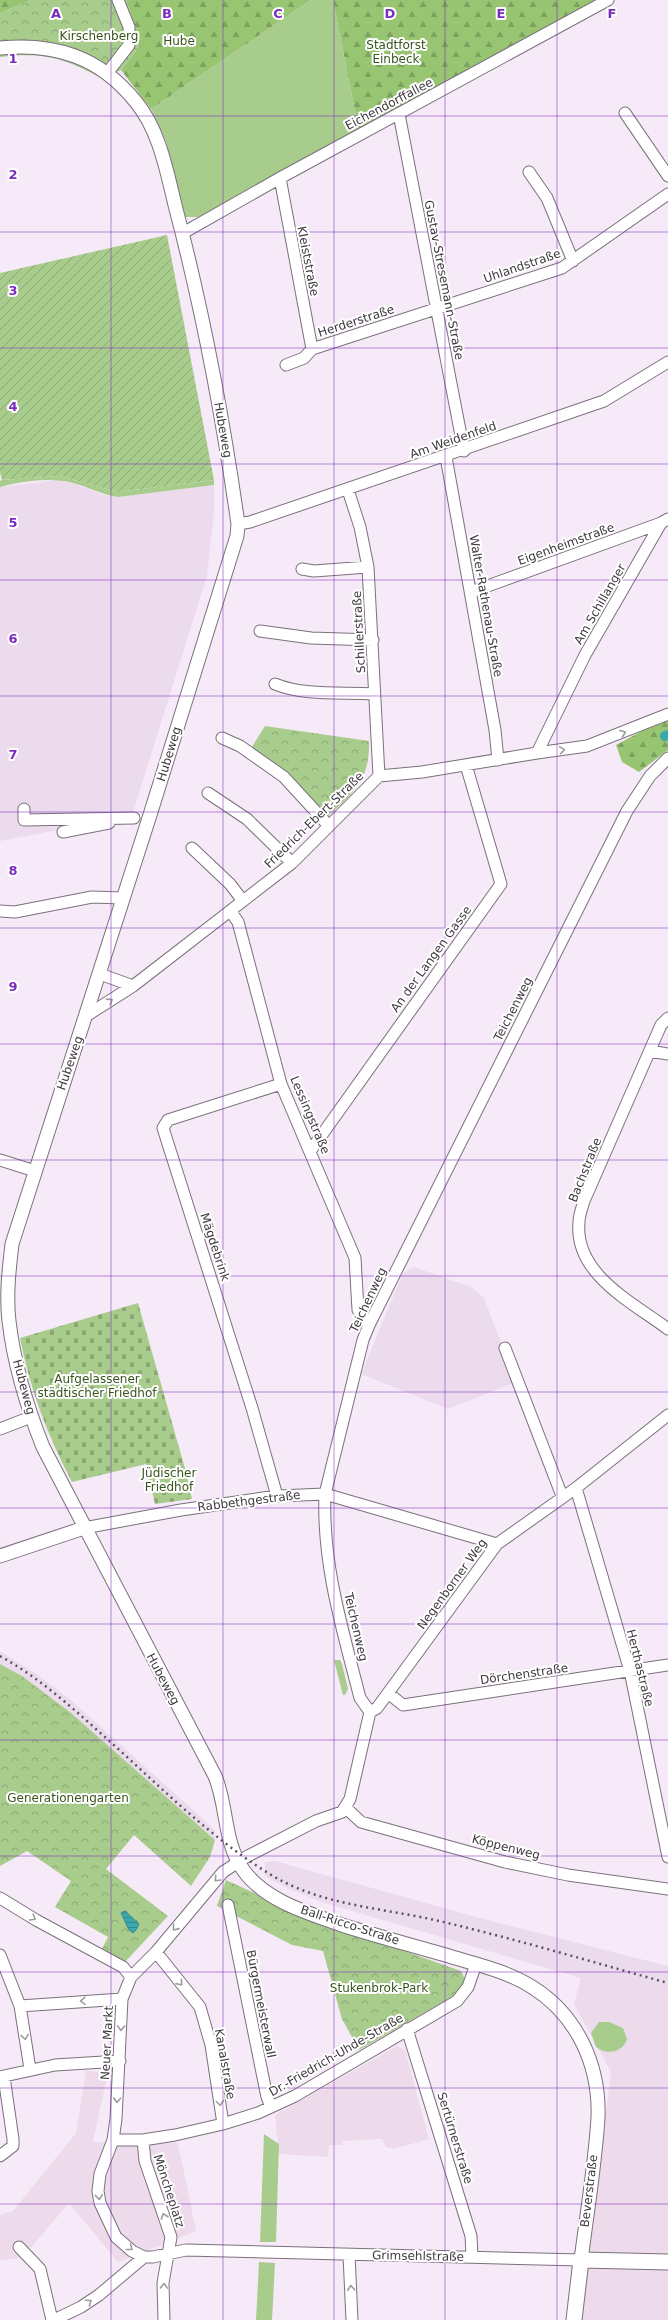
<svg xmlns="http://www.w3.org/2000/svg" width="668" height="2320" font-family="'DejaVu Sans',sans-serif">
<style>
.commercial{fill:#eddbeb}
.built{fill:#ecdbed}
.grass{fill:#a8cc8c}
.forest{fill:url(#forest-firs)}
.cemetery{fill:url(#cemetery-stones)}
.park{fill:url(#park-crowns)}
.garden{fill:url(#garden-furrows)}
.water{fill:url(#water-rules);stroke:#3b878d}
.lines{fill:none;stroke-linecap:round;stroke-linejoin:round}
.canal{stroke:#3aa8ae;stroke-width:10}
.minor-casing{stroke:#7b707c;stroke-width:13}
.tertiary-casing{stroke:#7b707c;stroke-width:15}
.secondary-casing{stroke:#7b707c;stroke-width:17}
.minor{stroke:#fff;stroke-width:11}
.tertiary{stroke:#fff;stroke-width:13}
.secondary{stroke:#fff;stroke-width:15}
.rail{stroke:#5a545b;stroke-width:2.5;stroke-dasharray:2 4;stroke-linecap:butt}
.oneway{stroke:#9e9c9f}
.grid{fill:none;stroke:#7b2cbf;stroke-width:1;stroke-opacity:0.55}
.labels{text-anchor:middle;stroke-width:4;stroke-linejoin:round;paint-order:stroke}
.park-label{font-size:12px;fill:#38551c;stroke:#fff}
.street-label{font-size:12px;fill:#3e393f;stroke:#fff}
.grid-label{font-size:13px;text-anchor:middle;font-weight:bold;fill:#7b2cbf;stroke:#fff;stroke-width:4;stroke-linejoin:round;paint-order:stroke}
</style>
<defs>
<pattern id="forest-firs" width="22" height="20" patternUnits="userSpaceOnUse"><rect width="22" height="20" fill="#97c571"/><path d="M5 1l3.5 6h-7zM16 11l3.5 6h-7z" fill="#7da15e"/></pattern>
<pattern id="cemetery-stones" width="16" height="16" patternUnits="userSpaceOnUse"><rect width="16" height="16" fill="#a8cc8c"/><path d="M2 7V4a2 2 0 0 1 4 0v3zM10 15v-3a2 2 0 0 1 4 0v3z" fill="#8aa774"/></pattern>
<pattern id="park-crowns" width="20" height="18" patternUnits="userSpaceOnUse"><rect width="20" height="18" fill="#a8cc8c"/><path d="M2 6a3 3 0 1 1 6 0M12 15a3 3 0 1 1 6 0" fill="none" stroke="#8aa774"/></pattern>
<pattern id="garden-furrows" width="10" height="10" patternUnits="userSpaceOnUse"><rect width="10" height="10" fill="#a8cc8c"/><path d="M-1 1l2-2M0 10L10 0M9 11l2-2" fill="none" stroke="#8aa774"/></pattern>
<pattern id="water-rules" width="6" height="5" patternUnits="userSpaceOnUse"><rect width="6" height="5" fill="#3aa8ae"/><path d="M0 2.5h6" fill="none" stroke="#328a8f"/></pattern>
</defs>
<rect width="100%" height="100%" fill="#f7eaf8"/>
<path class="commercial" d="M582 1974 668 1997V2320H580L611 2072 574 2004Z
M397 2046 405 2050 429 2139 394 2149 386 2147 382 2139 343 2141V2145H329L328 2157 279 2154 275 2115Z
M86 2071 108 2072 93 2142 178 2143 196 2231 118 2262 69 2203 22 2258 0 2260V2215L13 2211 76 2133Z"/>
<path class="built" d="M59 480 75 484 104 495 118 497 214 485V514L207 576 130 822 65 835 64 829 0 841V487Z
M414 1267 471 1287 484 1298 516 1382 448 1409 361 1374 403 1273Z
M0 1651 38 1675 71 1700 215 1830V1840L22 1676 0 1664Z
M275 1861 480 1918 668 1966V1997L582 1974 581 1978 321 1902 287 1888 265 1876V1862Z"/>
<path class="grass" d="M311 0H333L359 131 198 217H184L166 141 151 109Z
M60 476 117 492 214 480V485L118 497C102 495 89 487 73 483 51 477 22 481 0 487V481L2 480Z
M334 1660H340L342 1664 348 1689 345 1695H343Z
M599 2022H609L623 2028 627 2039C623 2053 606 2055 596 2047L591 2033Z
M264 2134 279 2144 276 2242H260Z
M259 2262 275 2263 272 2320H256Z"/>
<path class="forest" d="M0 0H31L0 13Z
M126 0H311L151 109 121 70 139 47 137 31Z
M333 0H599L359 131Z
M668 717V750L639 772 622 762 616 745Z"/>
<path class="cemetery" d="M138 1303 186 1472 192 1499 155 1504 146 1464 72 1482C48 1436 30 1390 20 1338Z"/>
<path class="park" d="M31 0H126L137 31 139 47 121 70 103 79C64 58 44 52 0 57V13Z
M265 726 369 741C370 780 354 792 327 817L250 750Z
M0 1664 22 1676 71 1713 215 1840 210 1857 191 1886 134 1835 106 1869 168 1916 125 1962 101 1951 108 1937 55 1907 71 1881 27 1851 0 1866Z
M226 1880 303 1915 461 1971 466 1981 452 1997 359 2050 342 2019 323 1951 292 1945 217 1906Z"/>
<path class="garden" d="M167 235 214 480 117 492 60 476 2 480 0 473V273Z"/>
<path class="water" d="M125 1911 139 1924 136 1930 133 1933 129 1930 121 1913Z"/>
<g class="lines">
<path class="canal" d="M665 736 668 735"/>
<defs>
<path id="minor" d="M108 72 129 45V27L118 0
M625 113 668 176
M399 114 464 451
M529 172 547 198 573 261
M280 178 312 349
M183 233 280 178 608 0
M286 365 304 358 312 349 562 268 668 194
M446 457 495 730 498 760
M348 490 360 527 368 567 379 776
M238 524 250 522 604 401 668 362
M302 569 314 571 368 567
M471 592 661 523 668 519
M260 631 311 638 373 640
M275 684C304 696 342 692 374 694
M222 738 240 746 284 777 329 826
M537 753 587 746 668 714
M208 793 247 819 292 863
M24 809V820L134 818
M63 832 109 823
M192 848 230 884 243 901
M0 911 15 912 92 897 122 898
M231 912 238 922 281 1084 355 1258 358 1310 369 1325
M100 974 133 986
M86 1016 133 986 292 863 379 776 422 772 537 753 585 655 661 523
M668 1018 661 1025 584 1201C582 1208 579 1215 579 1222 574 1274 632 1302 668 1329
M650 1051 668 1054
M311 1150 501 884 466 765
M0 1160 35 1171
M505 1348 562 1496
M0 1429 31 1417
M576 1488 630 1671 668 1857
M277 1496 252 1408 163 1128 168 1120 281 1084
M84 1528 181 1510 277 1496 325 1494 497 1544
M388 1693 403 1705 668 1665
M370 1712 377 1708 388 1693 497 1544 576 1488 668 1415
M346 1808 361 1822 505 1862 568 1875 668 1889
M0 1898 36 1920 123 1967 131 1977
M228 1905 267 2097 271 2107
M156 1952 200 2007 211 2045 223 2124
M0 1955 20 2006 30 2069
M20 2006 122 1999
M407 2029 471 2236 472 2256
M0 2077 55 2065 120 2061
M113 2140H143L175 2135 223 2124 258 2113 295 2096 457 2001 468 1987 476 1964
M143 2140 145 2161 171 2237 163 2283 164 2320
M0 2156 13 2146V2139L4 2077
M19 2247 40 2269 52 2320
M349 2255 352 2320
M581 2260 186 2250 153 2257H144L132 2251 116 2237 100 2203 98 2191 100 2174 113 2140 116 2119 122 1999 131 1977 156 1952 223 1872 246 1857 316 1821 342 1812 350 1799 370 1712 360 1698C343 1631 322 1564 325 1494L363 1340 369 1325 627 811 650 776 668 758
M54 2320 81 2307 99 2295 144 2257"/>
<path id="tertiary" d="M0 48C56 43 100 57 136 102 160 131 167 173 176 209 203 312 223 418 238 524L237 536 150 815 12 1244C9 1270 6 1295 9 1321 14 1364 27 1407 43 1447L215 1776C228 1807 223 1843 244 1871 266 1901 308 1913 342 1925 379 1937 415 1946 452 1957 479 1965 509 1972 532 1987 577 2015 600 2065 598 2118 595 2165 587 2213 581 2260
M0 1556 84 1528"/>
<path id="secondary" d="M574 2320 581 2260 668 2262"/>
</defs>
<use href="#minor" class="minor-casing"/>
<use href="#tertiary" class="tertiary-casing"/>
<use href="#secondary" class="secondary-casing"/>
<use href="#minor" class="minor"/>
<use href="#tertiary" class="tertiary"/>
<use href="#secondary" class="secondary"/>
<path class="rail" d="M0 1656C36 1676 66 1702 97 1730 154 1780 208 1837 273 1876 324 1906 384 1908 439 1921 516 1939 592 1962 668 1983"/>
</g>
<defs><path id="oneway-chevron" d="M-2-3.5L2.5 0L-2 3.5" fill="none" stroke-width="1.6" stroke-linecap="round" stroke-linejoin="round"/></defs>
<g class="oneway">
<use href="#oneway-chevron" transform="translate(623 733) rotate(-21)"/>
<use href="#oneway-chevron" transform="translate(562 750) rotate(-8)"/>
<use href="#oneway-chevron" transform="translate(110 1001) rotate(-33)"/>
<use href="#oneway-chevron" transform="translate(217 1879) rotate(133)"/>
<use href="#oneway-chevron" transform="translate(33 1918) rotate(31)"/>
<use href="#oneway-chevron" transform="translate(175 1928) rotate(129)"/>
<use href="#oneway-chevron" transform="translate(180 1983) rotate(51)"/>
<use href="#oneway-chevron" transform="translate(83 2001) rotate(176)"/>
<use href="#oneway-chevron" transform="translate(121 2028) rotate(92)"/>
<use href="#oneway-chevron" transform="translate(25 2037) rotate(81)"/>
<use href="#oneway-chevron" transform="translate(117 2100) rotate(93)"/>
<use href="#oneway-chevron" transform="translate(220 2103) rotate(82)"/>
<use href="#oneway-chevron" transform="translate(99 2197) rotate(84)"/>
<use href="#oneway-chevron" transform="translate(164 2216) rotate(-109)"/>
<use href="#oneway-chevron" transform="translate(130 2248) rotate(38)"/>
<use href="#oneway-chevron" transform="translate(164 2286) rotate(-88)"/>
<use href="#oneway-chevron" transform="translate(351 2288) rotate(-93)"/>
<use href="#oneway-chevron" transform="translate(89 2302) rotate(-35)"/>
</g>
<path class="grid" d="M111 0V2320M223 0V2320M334 0V2320M445 0V2320M557 0V2320M0 116H668M0 232H668M0 348H668M0 464H668M0 580H668M0 696H668M0 812H668M0 928H668M0 1044H668M0 1160H668M0 1276H668M0 1392H668M0 1508H668M0 1624H668M0 1740H668M0 1856H668M0 1972H668M0 2088H668M0 2204H668"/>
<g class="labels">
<g class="park-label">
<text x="99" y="40">Kirschenberg</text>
<text x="179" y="45">Hube</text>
<text x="396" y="49">Stadtforst<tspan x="396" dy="14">Einbeck</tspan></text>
<text x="97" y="1383">Aufgelassener<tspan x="97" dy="14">städtischer Friedhof</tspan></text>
<text x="169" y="1477">Jüdischer<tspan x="169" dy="14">Friedhof</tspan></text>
<text x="68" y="1802">Generationengarten</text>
<text x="379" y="1992">Stukenbrok-Park</text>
</g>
<g class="street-label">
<text transform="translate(389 104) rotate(-28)" y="4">Eichendorffallee</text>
<text transform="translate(308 261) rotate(79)" y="4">Kleiststraße</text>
<text transform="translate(522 266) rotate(-19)" y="4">Uhlandstraße</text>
<text transform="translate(444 280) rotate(79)" y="4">Gustav-Stresemann-Straße</text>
<text transform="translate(356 321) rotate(-18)" y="4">Herderstraße</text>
<text transform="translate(223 430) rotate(80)" y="4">Hubeweg</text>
<text transform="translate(453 440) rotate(-19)" y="4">Am Weidenfeld</text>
<text transform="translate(566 544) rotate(-20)" y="4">Eigenheimstraße</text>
<text transform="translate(600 604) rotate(-60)" y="4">Am Schillanger</text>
<text transform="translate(486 606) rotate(80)" y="4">Walter-Rathenau-Straße</text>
<text transform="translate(359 632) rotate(-93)" y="4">Schillerstraße</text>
<text transform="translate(169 754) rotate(-73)" y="4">Hubeweg</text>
<text transform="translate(314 820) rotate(-44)" y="4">Friedrich-Ebert-Straße</text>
<text transform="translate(431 959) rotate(-54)" y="4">An der Langen Gasse</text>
<text transform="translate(513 1009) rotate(-63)" y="4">Teichenweg</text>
<text transform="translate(70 1063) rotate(-71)" y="4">Hubeweg</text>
<text transform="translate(310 1115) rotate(67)" y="4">Lessingstraße</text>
<text transform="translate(585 1170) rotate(-68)" y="4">Bachstraße</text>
<text transform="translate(215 1247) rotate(72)" y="4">Mägdebrink</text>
<text transform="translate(368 1300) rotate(-65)" y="4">Teichenweg</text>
<text transform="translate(24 1387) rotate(75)" y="4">Hubeweg</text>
<text transform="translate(249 1501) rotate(-7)" y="4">Rabbethgestraße</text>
<text transform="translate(452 1584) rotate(-54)" y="4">Negenborner Weg</text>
<text transform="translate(356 1627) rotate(77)" y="4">Teichenweg</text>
<text transform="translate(640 1668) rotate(76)" y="4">Herthastraße</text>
<text transform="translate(524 1674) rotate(-8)" y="4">Dörchenstraße</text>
<text transform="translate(163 1679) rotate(62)" y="4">Hubeweg</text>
<text transform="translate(506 1847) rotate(14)" y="4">Köppenweg</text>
<text transform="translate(350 1925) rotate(18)" y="4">Ball-Ricco-Straße</text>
<text transform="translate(261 2004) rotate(79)" y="4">Bürgermeisterwall</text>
<text transform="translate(107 2043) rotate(-87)" y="4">Neuer Markt</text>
<text transform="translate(336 2055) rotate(-30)" y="4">Dr.-Friedrich-Uhde-Straße</text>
<text transform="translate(225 2064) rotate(80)" y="4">Kanalstraße</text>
<text transform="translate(455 2138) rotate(73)" y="4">Sertürnerstraße</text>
<text transform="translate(169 2191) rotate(72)" y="4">Möncheplatz</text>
<text transform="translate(589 2191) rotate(-83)" y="4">Beverstraße</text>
<text transform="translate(418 2256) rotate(1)" y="4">Grimsehlstraße</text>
</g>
</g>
<g class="grid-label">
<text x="56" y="18">A</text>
<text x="167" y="18">B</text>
<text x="278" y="18">C</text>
<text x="390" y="18">D</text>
<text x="501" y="18">E</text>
<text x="612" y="18">F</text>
<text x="13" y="63">1</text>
<text x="13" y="179">2</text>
<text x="13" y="295">3</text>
<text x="13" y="411">4</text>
<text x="13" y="527">5</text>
<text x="13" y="643">6</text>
<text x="13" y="759">7</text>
<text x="13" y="875">8</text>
<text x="13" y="991">9</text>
</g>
</svg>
